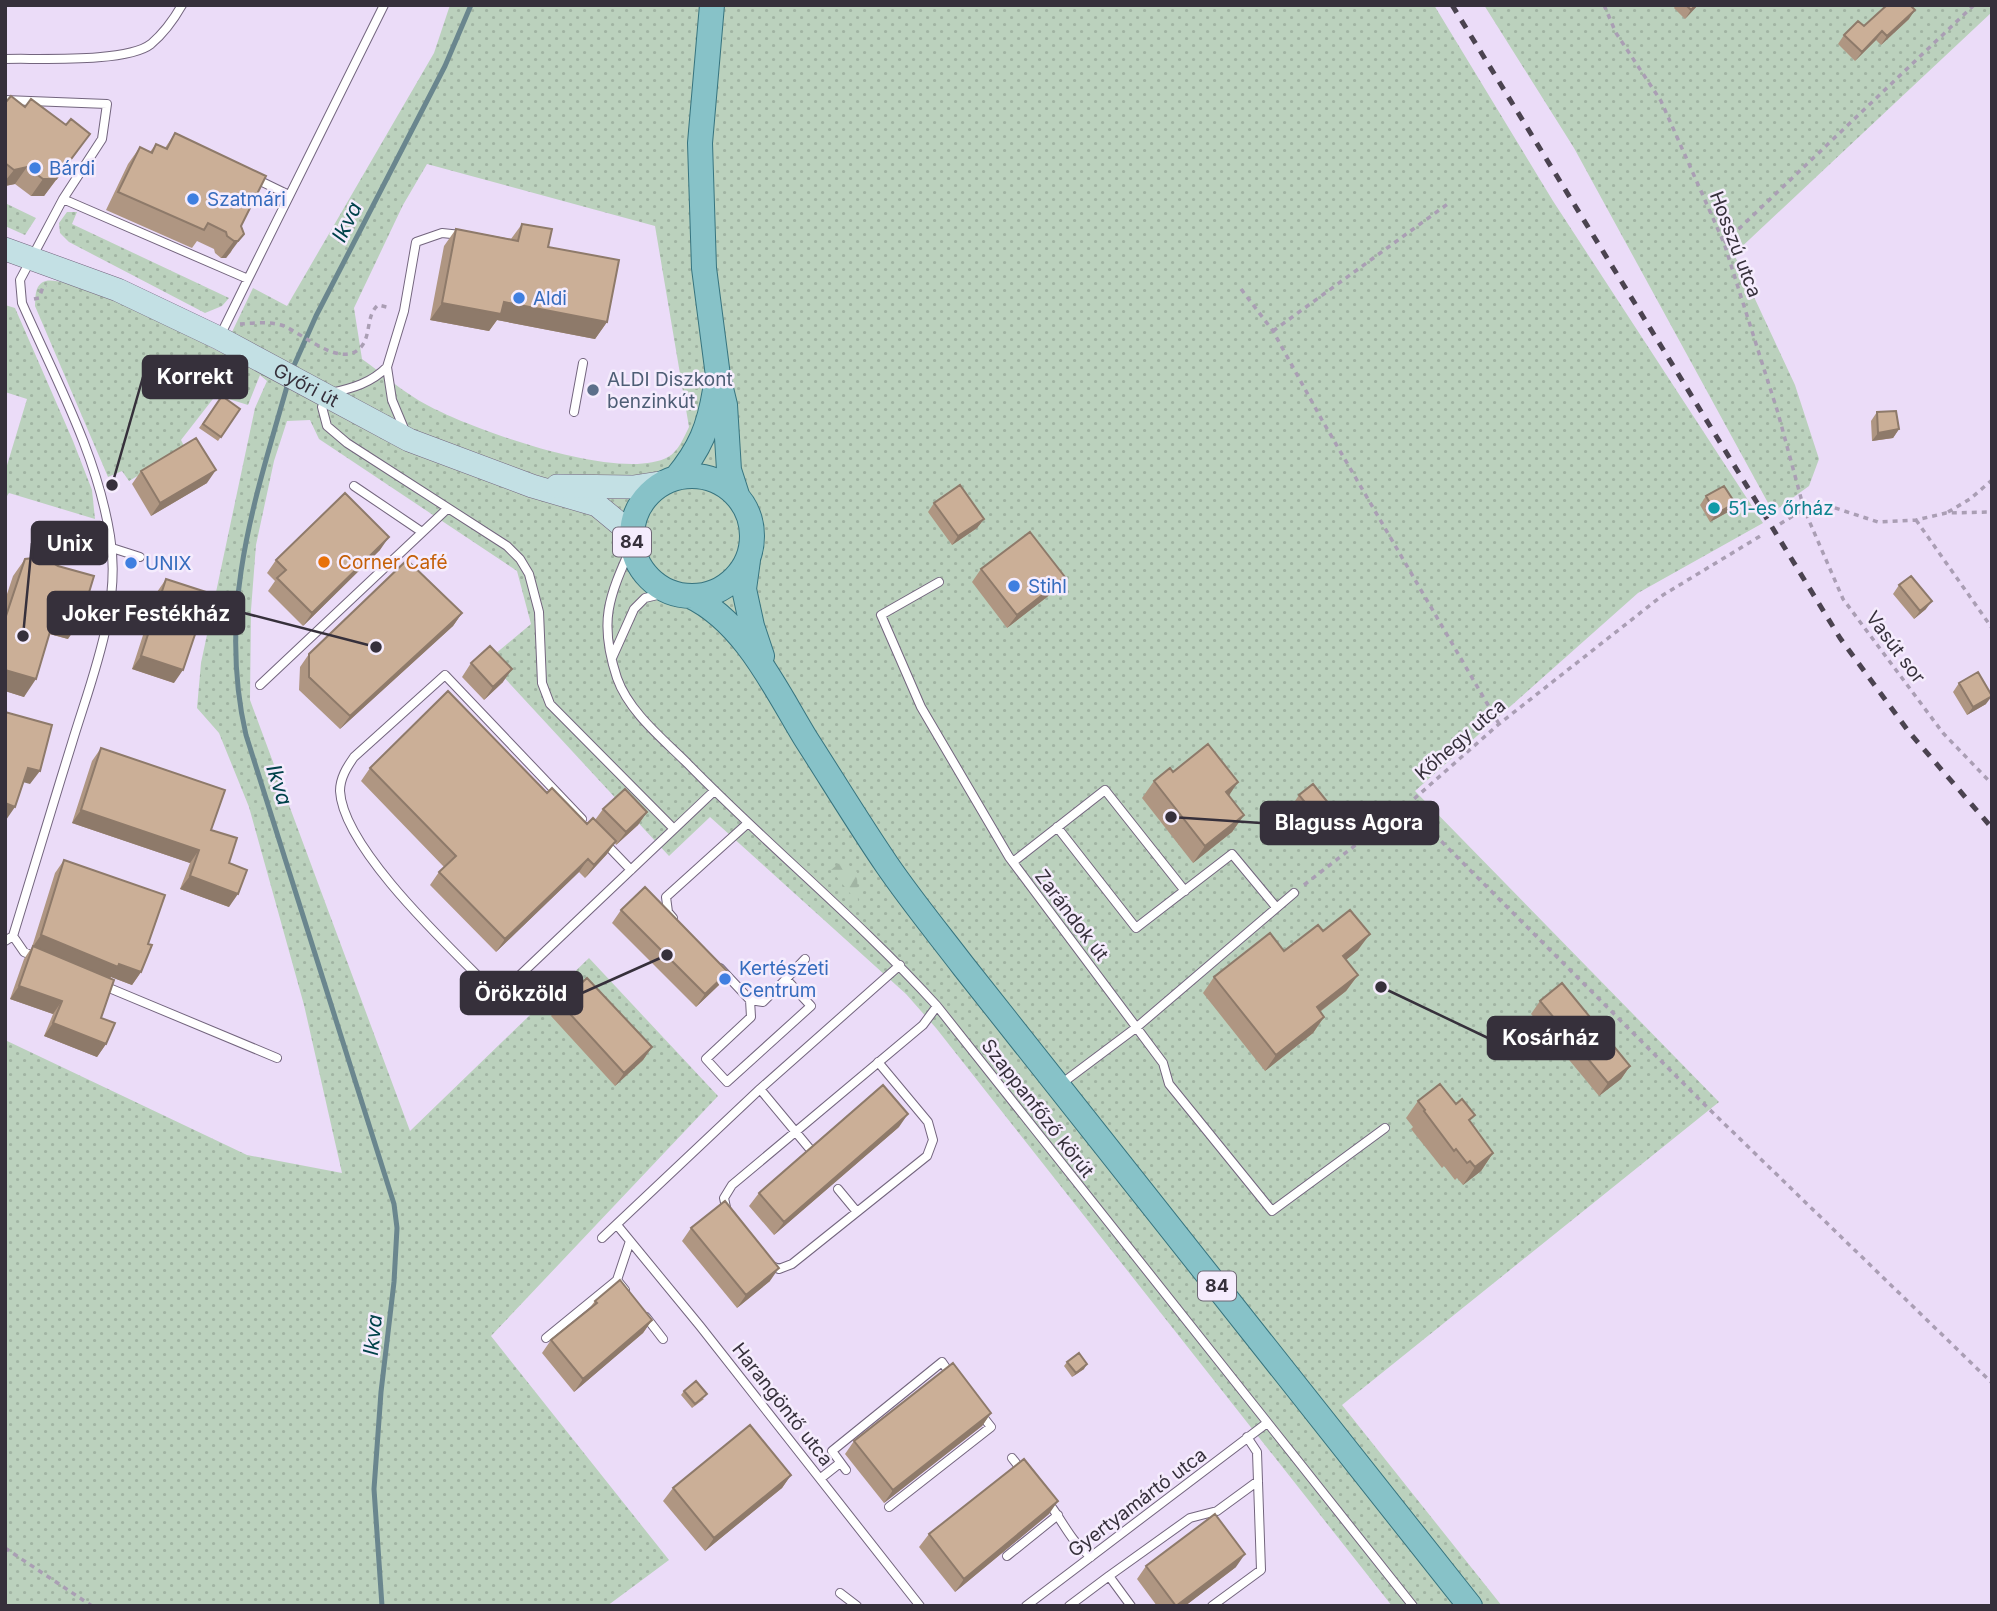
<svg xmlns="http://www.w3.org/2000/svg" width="1997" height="1611" font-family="Inter,sans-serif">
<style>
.green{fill:url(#green-dots);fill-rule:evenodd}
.forest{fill:url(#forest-firs)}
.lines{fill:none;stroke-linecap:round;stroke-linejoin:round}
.stream{stroke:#6a868e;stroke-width:5}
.lane-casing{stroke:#73657e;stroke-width:10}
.secondary-casing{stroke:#73657e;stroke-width:24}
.primary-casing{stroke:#37747f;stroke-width:26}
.path{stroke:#aa9eb4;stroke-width:3.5;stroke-dasharray:5 5;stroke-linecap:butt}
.lane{stroke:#fff;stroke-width:8}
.secondary{stroke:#c3e0e4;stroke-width:23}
.primary{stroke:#87c2c8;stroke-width:24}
.rail{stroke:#4b4350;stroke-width:5;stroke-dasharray:9 9;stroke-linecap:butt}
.wall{fill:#af9682}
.shaded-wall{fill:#8e7a6a}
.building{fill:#cbaf97;stroke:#8e7a6a;stroke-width:2}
.shop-dot{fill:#3f7fe0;stroke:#f5ecfd;stroke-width:2.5}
.service-dot{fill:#5c6f8a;stroke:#f5ecfd;stroke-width:2.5}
.culture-dot{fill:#0f9aa8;stroke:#f5ecfd;stroke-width:2.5}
.food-dot{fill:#e8710a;stroke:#f5ecfd;stroke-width:2.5}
.labels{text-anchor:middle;stroke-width:5;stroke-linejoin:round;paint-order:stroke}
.shield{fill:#f5ecfd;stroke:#6f6875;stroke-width:2}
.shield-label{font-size:18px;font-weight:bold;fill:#36303b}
.shop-label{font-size:19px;fill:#366cbe;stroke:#f5ecfd;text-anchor:start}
.street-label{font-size:19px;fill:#36303b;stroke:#f5ecfd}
.service-label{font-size:19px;fill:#4e5e75;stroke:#f5ecfd;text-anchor:start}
.culture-label{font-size:19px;fill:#0d838f;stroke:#f5ecfd;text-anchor:start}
.food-label{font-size:19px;fill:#c56008;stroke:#f5ecfd;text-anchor:start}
.water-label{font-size:21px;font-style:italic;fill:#00424a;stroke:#f5ecfd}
.leader{fill:none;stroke:#36303b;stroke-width:2.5}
.callout-dot{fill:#36303b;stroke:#f5ecfd;stroke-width:2.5}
.callout{fill:#36303b;stroke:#36303b;stroke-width:2.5}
.callout-label{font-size:21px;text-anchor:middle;font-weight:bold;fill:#fff}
</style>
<defs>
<pattern id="green-dots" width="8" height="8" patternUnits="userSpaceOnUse" patternTransform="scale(1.75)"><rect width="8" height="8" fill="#bbd1bd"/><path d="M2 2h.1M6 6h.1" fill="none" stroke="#a1b4a3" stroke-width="1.8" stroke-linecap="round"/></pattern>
<pattern id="forest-firs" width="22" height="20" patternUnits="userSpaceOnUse" patternTransform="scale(1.75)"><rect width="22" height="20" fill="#bbd1bd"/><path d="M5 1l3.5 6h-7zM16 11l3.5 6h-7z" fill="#a1b4a3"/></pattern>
</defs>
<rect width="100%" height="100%" fill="#ebdcf8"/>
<path class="green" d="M450 5H1434L1553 201 1763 523 1638 593 1415 791 1719 1102 1342 1405 1502 1606H1392L936 1028 906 994 710 817 669 856 488 660 531 624 517 571 319 439 310 420 287 421 274 461 256 545 251 610 250 700 410 1131 589 958 718 1096 491 1336 669 1560 607 1606H5V1040L247 1155 342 1173 304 1005 249 807 219 733 197 708 201 663 255 408 267 381 260 375 248 405 216 395 181 440 185 448 129 481 122 471 108 477 35 306C36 298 34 287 43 282 62 269 198 340 222 353L253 288 287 306 434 53ZM427 164 655 226 689 427C684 437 678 452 668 457 621 483 473 430 427 405 404 393 383 374 362 359L354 308 403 205Z
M1484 5H1992V12L1734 254 1795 385 1819 459 1809 486 1773 512 1574 148Z
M5 203 36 218 25 235 5 226Z
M67 212H77L72 224 229 298 222 306 205 313 69 242 60 233 59 223Z
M5 305 15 308 73 441 92 490 95 519 9 493 5 499V472L27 399 5 392Z"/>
<path class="forest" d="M843 860 857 872 858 903 831 870Z"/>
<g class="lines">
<path class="stream" d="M292 370 316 316 445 66 471 5
M288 383C254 502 217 610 246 735L394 1204 397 1228 394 1282 381 1392 374 1489 382 1606"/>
<defs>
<path id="lane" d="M5 59C38 58 127 63 151 44 164 33 174 19 182 5
M5 100 107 104 102 139 63 199 20 280 22 303C55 378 97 454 110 536 122 605 92 677 72 743 52 807 33 871 13 936L5 941
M254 178 289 195
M63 199 248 279 384 5
M220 336 248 279
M331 393C353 388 371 383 387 367
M326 399 322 407 327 426 347 443 507 546 520 559 529 574 539 612 542 683 550 704 674 829 714 791
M574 412 583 363
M405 431 392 400 387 367 404 311 416 242 442 233 461 235
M354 486 422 532
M632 545C609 597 598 621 617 678 629 712 663 739 688 764 769 847 859 920 937 1006L1413 1606
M112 548 140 557
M939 582 881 615 921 707 1009 857 1163 1063 1169 1084 1272 1211 1385 1128
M612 658 634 609 645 598 670 592
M260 685 448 508
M582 819 445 675 354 757C347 767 340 778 340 791 343 850 456 953 498 996L674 829
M1057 827 1136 928 1232 854 1276 907
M605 843 631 870
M1013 862 1105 790 1185 891
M673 918 668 912 666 897 748 823
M13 936 24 952 35 957
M720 968 750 1000 751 1017 706 1059 727 1082 811 1006 786 979 763 1002 750 1000
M786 979 805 959
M102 985 277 1058
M1061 1084 1137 1027 1294 893
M760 1089 809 1148
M838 1189 857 1212
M727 1212 724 1198 732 1185 923 1025 937 1006
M617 1225 700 1326 920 1606
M602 1238 760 1089 900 965
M769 1265 779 1269 792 1264 927 1156 933 1140 928 1122 878 1062
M625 1290 617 1280 630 1241
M646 1317 663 1339
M546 1338 617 1280
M1012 1458 1023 1472
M846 1470 832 1451 942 1362 951 1375
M821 1478 840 1463
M1047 1501C1064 1522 1069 1540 1091 1557
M889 1507 991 1427 980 1413
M1007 1556 1058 1515
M840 1593 857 1606
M1026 1606 1267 1423
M1069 1606 1109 1576
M1131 1606 1109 1576 1190 1518 1217 1511 1258 1481
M1212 1606 1261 1570 1257 1452 1247 1437"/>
<g id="secondary">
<path id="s1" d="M5 249 118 290 219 338 409 440 532 486 597 505 632 534"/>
<path d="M557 486 633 487 666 482"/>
</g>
<path id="primary" d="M712 5 700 143 704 268 718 376 725 405 729 470 737 495
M632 536a60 60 0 1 1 120 0a60 60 0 1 1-120 0Z
M676 478C700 449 709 427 715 390
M748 560 744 589 752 626 762 656
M690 596C745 622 776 690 806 739 833 781 859 824 887 865 911 900 938 933 964 967L1470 1606"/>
</defs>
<use href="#lane" class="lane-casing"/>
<use href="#secondary" class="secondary-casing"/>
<use href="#primary" class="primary-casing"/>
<path class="path" d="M1604 5 1616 33 1661 101 1724 243 1778 413 1804 509 1843 599 1943 733 1992 784
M1724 243 1974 5
M1241 289 1273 331 1322 420 1499 724
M34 299 39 298 43 287 46 285
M240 324C254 323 270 321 284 326 303 334 339 367 359 349 372 338 365 316 378 305L391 308
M1273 331 1449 203
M1948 512 1970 499 1992 480
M1916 520 1992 628
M1780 524 1804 509 1826 505 1878 522 1916 520 1946 513 1992 512
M1406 806 1706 1106 1992 1383
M1304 885 1406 806 1499 724 1663 595 1762 535
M5 1548 92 1606"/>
<use href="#lane" class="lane"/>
<use href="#secondary" class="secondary"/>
<use href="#primary" class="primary"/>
<path class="rail" d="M1452 5 1840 638 1909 732 1992 828"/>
</g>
<path class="wall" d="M1676 5H1698L1685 19 1674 8Z
M1909 19 1881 45 1876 40 1855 61 1838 44 1844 35 1864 26Z
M5 103 78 151 44 196H31L15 184 5 186Z
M175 133 241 226 231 252 226 258H221L215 253 214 249 197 241 192 248 106 210 128 164 140 147 150 152 156 144 165 148Z
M522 224 548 247 607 322 595 339 497 320 489 331 430 320 444 246 456 229 511 239Z
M222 396 240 409 218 441 199 428Z
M1877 412 1899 429 1893 438 1872 441 1871 421Z
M141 471 207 483 151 516 132 484Z
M1706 496 1735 503 1728 512 1710 522 1700 505Z
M934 503 984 519 977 528 952 545 928 512Z
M380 550 303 626 268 591 275 581 267 573 276 560Z
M25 559 68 639 49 634 24 697 5 691V600L13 576Z
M981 569 1056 590 1007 628 972 582Z
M166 579 174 683 132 669 157 592Z
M1899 585 1926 609 1914 619 1893 594Z
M462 613 453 626 340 729 299 690 300 667 309 654Z
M471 663 503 682 484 700 462 677Z
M1959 683 1986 704 1967 715 1953 692Z
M101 748 211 830 229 863V907L180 889 190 863 72 823 92 761Z
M370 768 547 793 587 824 595 820 603 809 647 812 638 825 616 845 615 843 607 854 585 878 579 872 496 952 430 885 439 872 444 867 361 781Z
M1173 772 1229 796 1244 815 1232 832 1193 863 1142 798 1154 781Z
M1299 795 1328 818 1313 830 1293 804Z
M64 860 148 944 141 972 132 985 111 977 110 978 101 1018 106 1044 97 1057 44 1036 53 1014 10 999 24 959 32 947 55 873Z
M621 910 728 972 719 985 696 1007 612 923Z
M1323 931 1358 950 1346 960 1358 975 1346 991 1320 1012 1324 1017 1313 1033 1265 1071 1203 993 1214 977 1284 951Z
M1540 1001 1630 1066 1621 1079 1599 1096 1531 1014Z
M560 1003 652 1047 643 1060 615 1086 551 1016Z
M1418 1101 1470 1122 1493 1153 1481 1171 1463 1185 1457 1178 1455 1180 1444 1166 1442 1168 1411 1129 1413 1127 1406 1118Z
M899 1127 774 1235 749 1206 759 1193Z
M691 1228 770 1281 737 1308 682 1241Z
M595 1301 652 1320 643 1333 574 1392 542 1353 551 1340 588 1310Z
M1067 1362 1084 1369 1072 1377 1064 1366Z
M684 1391 704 1399 692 1408 681 1395Z
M991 1413 982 1426 884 1503 845 1454 854 1441Z
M791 1475 782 1488 705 1551 663 1501 673 1488Z
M1049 1514 955 1592 919 1547 929 1534Z
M1146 1566 1236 1567 1185 1606H1157L1137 1579Z"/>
<path class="shaded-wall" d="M1696 5H1698L1685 19 1691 10Z
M1915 10 1909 19 1881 45 1887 36Z
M1882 31 1876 40 1855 61 1862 52Z
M90 134 44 196H31L43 179Z
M27 167 15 184 5 186V181L14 170Z
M244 234 226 258H221L234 241Z
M504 302 607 322 595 339 497 320 489 331 430 320 442 303Z
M1899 429 1893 438 1872 441 1878 433Z
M216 470 207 483 151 516 160 503Z
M1735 503 1728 512 1710 522 1716 514Z
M984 519 977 528 952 545 958 536Z
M389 537 380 550 303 626 312 613Z
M1065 577 1056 590 1007 628 1017 615Z
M1932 601 1926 609 1914 619 1920 611Z
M462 613 453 626 340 729 350 716Z
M55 615 80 622 68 639 43 632Z
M141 656 183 670 174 683 132 669Z
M512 669 503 682 484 700 493 687Z
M5 670 36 679 24 697 5 691Z
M1992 696 1986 704 1967 715 1973 707Z
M28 768 40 771 30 784 19 781Z
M1238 782 1226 800V792Z
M5 803 15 807 6 820 5 819Z
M81 810 199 850 190 863 72 823Z
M1334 810 1328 818 1313 830 1320 821Z
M647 812 638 825 616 845 626 832Z
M1244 815 1232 832 1193 863 1205 846Z
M616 841 607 854 585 878 594 865Z
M588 859 579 872 496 952 505 939Z
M190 876 238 894 229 907 180 889Z
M1370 934 1358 950 1331 972 1343 956Z
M41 935 119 964 141 972 132 985 111 977 109 980 32 948Z
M728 972 719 985 696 1007 705 994Z
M1358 975 1346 991 1305 1023 1317 1007Z
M19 986 62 1001 53 1014 10 999Z
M1324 1017 1313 1033 1265 1071 1276 1055Z
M53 1023 106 1044 97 1057 44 1036Z
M652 1047 643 1060 615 1086 624 1073Z
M1630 1066 1621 1079 1599 1096 1608 1083Z
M908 1114 899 1127 774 1235 784 1222Z
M1493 1153 1481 1171 1463 1185 1475 1167Z
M779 1268 770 1281 737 1308 746 1295Z
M652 1320 643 1333 574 1392 583 1379Z
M1087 1364 1084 1369 1072 1377 1076 1373Z
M991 1413 982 1426 884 1503 893 1490Z
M791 1475 782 1488 705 1551 714 1538Z
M1058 1501 1049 1514 955 1592 964 1579Z
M1245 1554 1236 1567 1185 1606H1177Z"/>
<path class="building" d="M1686 5H1696L1691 10Z
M1887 5H1910L1915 10 1887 36 1882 31 1862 52 1844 35 1858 21 1864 26Z
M11 96 25 107 31 99 66 125 71 119 90 134 56 179H43L27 167 14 170 5 163V103Z
M175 133 266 176 241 226 244 234 238 241H234L227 236 226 232 208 223 204 230 118 192 140 147 152 153 156 144 167 149Z
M522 224 552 229 548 247 619 260 607 322 504 302 501 314 442 303 456 229 518 241Z
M222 396 240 409 221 437 203 424Z
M1896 411 1899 429 1878 433 1877 412Z
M196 438 216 470 160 503 141 471Z
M960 485 984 519 958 536 934 503Z
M1724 486 1735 503 1716 514 1706 496Z
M345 493 389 537 312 613 277 578 286 570 276 560Z
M1030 532 1065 577 1017 615 981 569Z
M43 557 58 566 94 576 80 622 55 615 36 679 5 670V619L25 559Z
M407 560 462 613 350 716 309 677V654Z
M1911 576 1932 601 1920 611 1899 585Z
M166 579 209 593 183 670 141 656Z
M490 646 512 669 493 687 471 663Z
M1978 672 1992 696 1973 707 1959 683Z
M448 691 547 793 552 788 587 824 593 818 616 841 594 865 588 859 505 939 439 872 456 856 370 768Z
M5 712 52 725 40 771 28 768 15 807 5 803Z
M1208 744 1238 782 1226 792 1244 815 1205 846 1154 781 1170 768 1173 772Z
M101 748 225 790 211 830 237 838 229 863 247 870 238 894 190 876 199 850 81 810Z
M1313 784 1334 810 1320 821 1299 795Z
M625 789 647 812 626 832 603 809Z
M64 860 165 895 148 944 152 945 141 972 119 964 118 967 41 935Z
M645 887 728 972 705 994 621 910Z
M1350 910 1370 934 1343 956 1358 975 1317 1007 1324 1017 1276 1055 1214 977 1270 933 1284 951 1318 925 1323 931Z
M33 946 114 980 101 1018 115 1023 106 1044 53 1023 62 1001 19 986Z
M587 978 652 1047 624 1073 560 1003Z
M1562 983 1630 1066 1608 1083 1540 1001Z
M1440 1084 1456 1104 1462 1099 1475 1115 1469 1120 1493 1153 1475 1167 1470 1161 1467 1163 1456 1149 1454 1151 1424 1111 1425 1110 1418 1101Z
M883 1085 908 1114 784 1222 759 1193Z
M725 1201 779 1268 746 1295 691 1228Z
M620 1280 652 1320 583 1379 551 1340 597 1303 595 1301Z
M1079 1353 1087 1364 1076 1373 1067 1362Z
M953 1363 991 1413 893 1490 854 1441Z
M696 1381 707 1394 695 1404 684 1391Z
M750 1425 791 1475 714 1538 673 1488Z
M1024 1459 1058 1501 964 1579 929 1534Z
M1215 1514 1245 1554 1176 1606 1146 1566Z"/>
<g class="shop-dot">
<circle cx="35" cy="168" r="7"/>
<circle cx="193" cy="199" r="7"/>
<circle cx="519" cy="298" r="7"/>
<circle cx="131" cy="563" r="7"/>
<circle cx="1014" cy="586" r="7"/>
<circle cx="725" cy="979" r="7"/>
</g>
<circle class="service-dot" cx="593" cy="390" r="7"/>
<circle class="culture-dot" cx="1714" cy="508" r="7"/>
<circle class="food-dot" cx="324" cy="562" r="7"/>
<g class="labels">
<g class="shield">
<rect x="613" y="527.5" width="38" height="29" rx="5"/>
<rect x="1198" y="1271.5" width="38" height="29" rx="5"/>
</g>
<g class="shield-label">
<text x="632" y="548">84</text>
<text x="1217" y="1292">84</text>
</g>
<g class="shop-label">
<text x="49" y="175">Bárdi</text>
<text x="207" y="206">Szatmári</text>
<text x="533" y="305">Aldi</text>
<text x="145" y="570">UNIX</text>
<text x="1028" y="593">Stihl</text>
<text x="739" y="975">Kertészeti<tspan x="739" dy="22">Centrum</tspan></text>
</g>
<g class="street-label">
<text transform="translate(1736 244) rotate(69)" y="7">Hosszú utca</text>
<text dy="7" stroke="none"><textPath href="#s1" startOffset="331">Győri út</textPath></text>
<text transform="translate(1896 647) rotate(53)" y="7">Vasút sor</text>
<text transform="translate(1460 739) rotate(-41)" y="7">Kőhegy utca</text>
<text transform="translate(1072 915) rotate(53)" y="7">Zarándok út</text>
<text transform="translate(1038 1108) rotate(52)" y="7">Szappanfőző körút</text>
<text transform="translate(783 1404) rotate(52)" y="7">Harangöntő utca</text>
<text transform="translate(1137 1502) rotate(-37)" y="7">Gyertyamártó utca</text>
</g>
<g class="service-label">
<text x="607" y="386">ALDI Diszkont<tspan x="607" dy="22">benzinkút</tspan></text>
</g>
<g class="culture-label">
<text x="1728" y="515">51-es őrház</text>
</g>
<g class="food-label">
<text x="338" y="569">Corner Café</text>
</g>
<g class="water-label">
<text transform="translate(347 222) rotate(-64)" y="7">Ikva</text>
<text transform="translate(279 785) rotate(72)" y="7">Ikva</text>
<text transform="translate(373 1335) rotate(-84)" y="7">Ikva</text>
</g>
</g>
<path class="leader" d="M112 485L143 377M23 636L32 543M376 647L244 613M1171 817L1261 823M667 955L582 993M1381 987L1488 1038"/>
<g class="callout-dot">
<circle cx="112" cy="485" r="7"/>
<circle cx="23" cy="636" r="7"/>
<circle cx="376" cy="647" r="7"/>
<circle cx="1171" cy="817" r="7"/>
<circle cx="667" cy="955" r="7"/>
<circle cx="1381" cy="987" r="7"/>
</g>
<g class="callout">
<rect x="143" y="356" width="104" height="42" rx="7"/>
<rect x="32" y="522" width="75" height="42" rx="7"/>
<rect x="48" y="592" width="196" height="42" rx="7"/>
<rect x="1261" y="802" width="177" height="42" rx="7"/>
<rect x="461" y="972" width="121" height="42" rx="7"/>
<rect x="1488" y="1017" width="126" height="42" rx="7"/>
</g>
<g class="callout-label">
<text x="195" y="384">Korrekt</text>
<text x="70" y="551">Unix</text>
<text x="146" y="621">Joker Festékház</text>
<text x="1349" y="830">Blaguss Agora</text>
<text x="521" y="1001">Örökzöld</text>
<text x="1551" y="1045">Kosárház</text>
</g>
<rect width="1997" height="1611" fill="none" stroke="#36303b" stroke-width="14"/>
</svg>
